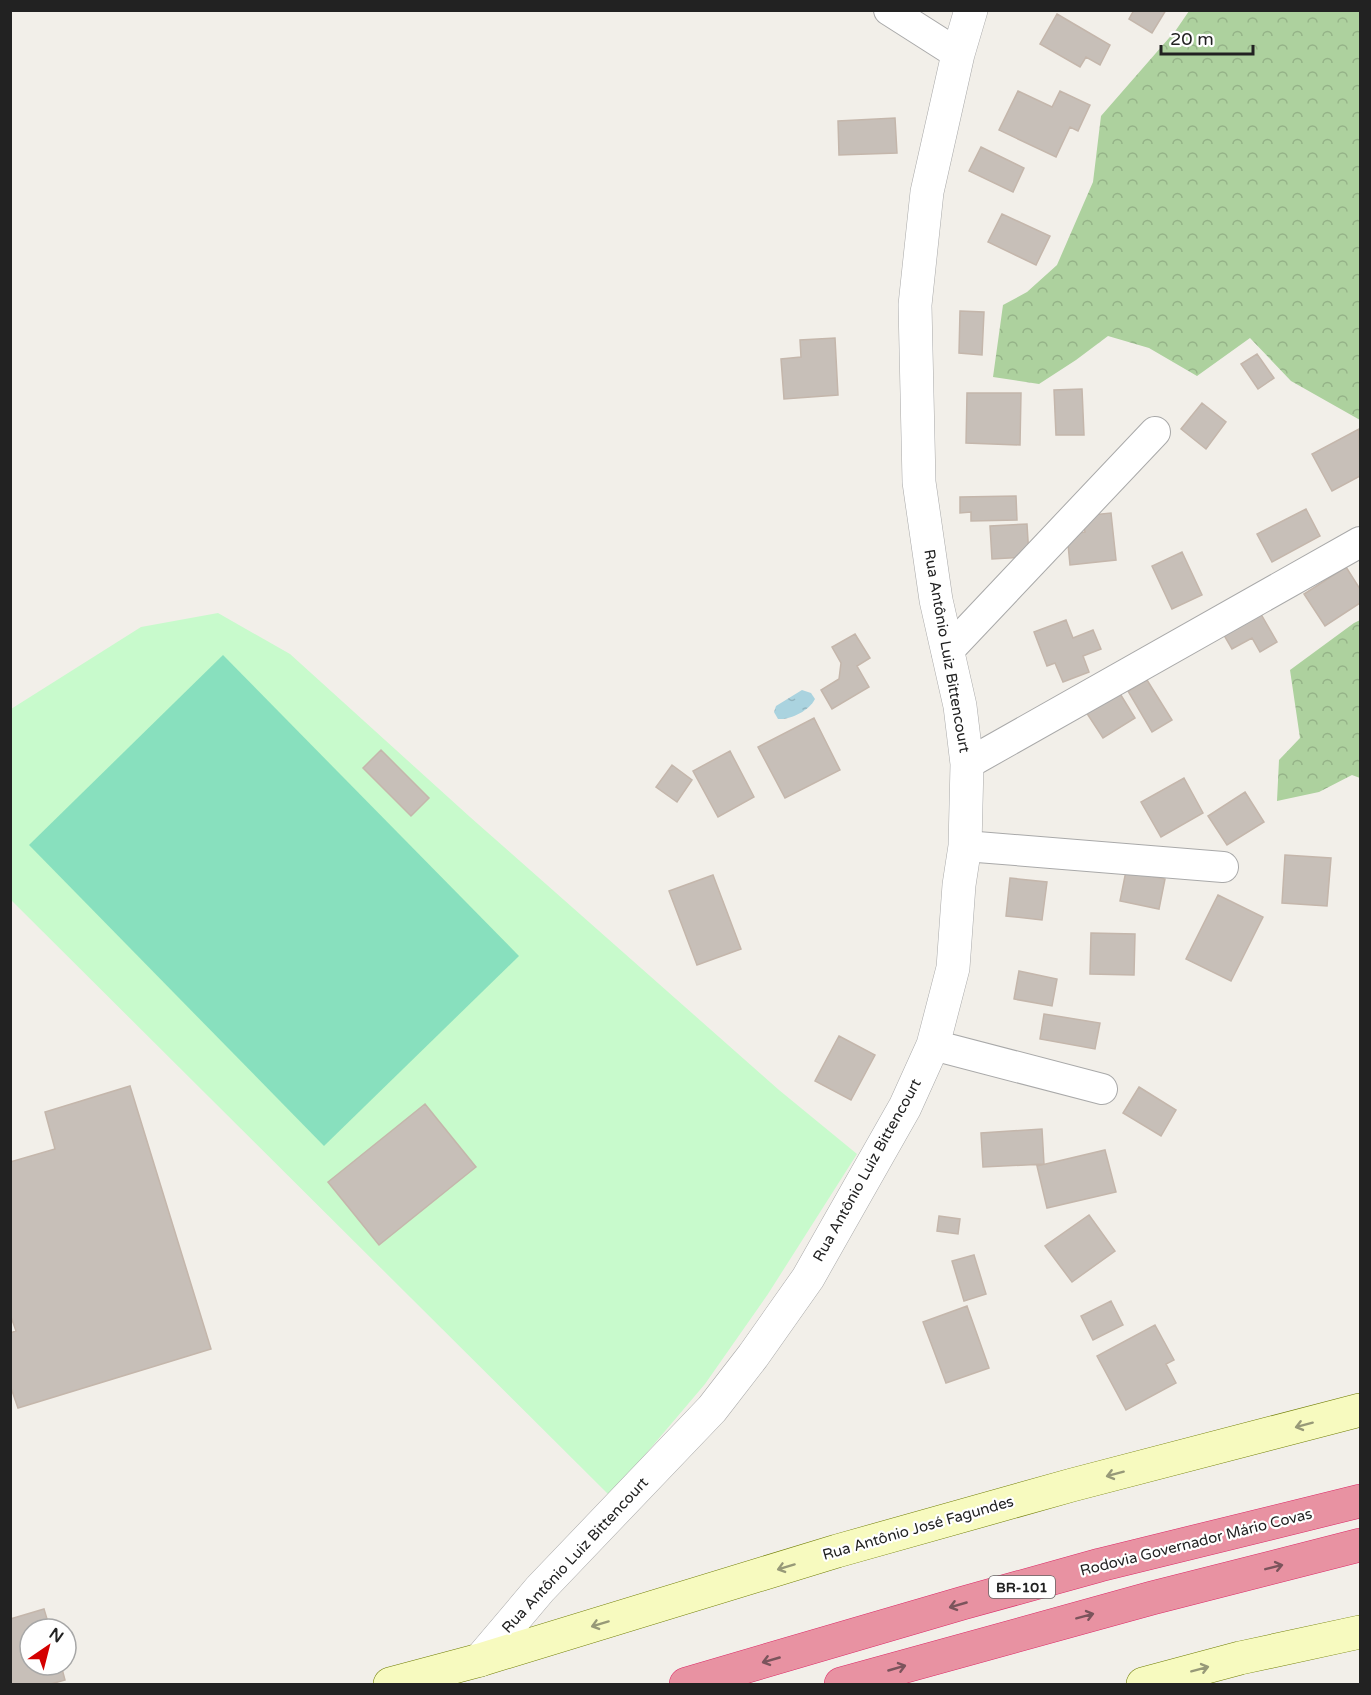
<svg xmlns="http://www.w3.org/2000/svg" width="1371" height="1695" font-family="'Varela Round',sans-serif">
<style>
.forest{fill:url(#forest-crowns)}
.park{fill:#c8facc}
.pitch{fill:#88e0be}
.water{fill:url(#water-ripples)}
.building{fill:#c7bfb8;stroke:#c4b6ab;stroke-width:1.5}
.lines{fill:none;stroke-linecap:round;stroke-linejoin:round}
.minor-casing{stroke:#a9a9a9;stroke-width:32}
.tertiary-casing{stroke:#a9a9a9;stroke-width:34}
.secondary-casing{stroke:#707d05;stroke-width:34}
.motorway-casing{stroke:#dc2a67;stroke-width:34}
.minor{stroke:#fff;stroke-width:30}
.tertiary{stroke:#fff;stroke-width:33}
.secondary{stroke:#f7fabf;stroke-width:33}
.motorway{stroke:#e892a2;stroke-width:33}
.oneway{stroke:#979978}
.oneway2{stroke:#7b545c}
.labels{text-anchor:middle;stroke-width:4.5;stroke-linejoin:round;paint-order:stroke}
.shield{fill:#fff;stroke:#646464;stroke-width:1.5}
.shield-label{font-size:14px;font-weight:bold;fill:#222}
.street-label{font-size:15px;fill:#222;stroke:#fff}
</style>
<defs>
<pattern id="forest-crowns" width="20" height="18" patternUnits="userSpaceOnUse" patternTransform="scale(1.5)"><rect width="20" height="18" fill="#add19e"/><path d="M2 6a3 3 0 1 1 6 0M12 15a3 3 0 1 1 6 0" fill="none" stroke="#95b388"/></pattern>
<pattern id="water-ripples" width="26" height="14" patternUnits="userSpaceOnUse" patternTransform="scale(1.5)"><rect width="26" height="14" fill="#aad3df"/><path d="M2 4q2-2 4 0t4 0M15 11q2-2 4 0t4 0" fill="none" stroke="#92b5bf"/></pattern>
</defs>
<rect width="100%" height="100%" fill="#f2efe9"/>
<path class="forest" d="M1189 11H1360V420L1291 381 1250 338 1197 376 1149 348 1108 336 1076 360 1039 384 993 377 1003 305 1027 292 1057 265 1093 182 1101 116 1176 30Z
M1360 620V778L1352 775 1319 792 1277 801 1279 760 1300 738 1290 670 1354 623Z"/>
<path class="park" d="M218 613 290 654 470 817 779 1090 857 1154 768 1294 705 1384 610 1496 11 900V709L141 627Z"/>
<path class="pitch" d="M223 655 519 956 324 1146 29 845Z"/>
<path class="water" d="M802 690 811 693 815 699C809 711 790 720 778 719L774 712 776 706Z"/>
<path class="building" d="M1134 10H1166L1152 33 1129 19Z
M1057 14 1110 45 1100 65 1086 57 1080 67 1040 44Z
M1018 91 1052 107 1060 91 1090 105 1078 131 1070 127 1056 157 999 130Z
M895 118 897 153 839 155 838 121Z
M981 147 1024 168 1013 192 969 171Z
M1002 214 1050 236 1036 265 988 242Z
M960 311 984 312 982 355 959 353Z
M835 338 838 395 784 399 781 359 801 357 800 340Z
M1257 354 1274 378 1258 389 1241 364Z
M1082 389 1084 435H1056L1054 390Z
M967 393H1021L1020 445 966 443Z
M1202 403 1226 422 1206 449 1181 429Z
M1359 429 1360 476 1332 491 1312 454Z
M1016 496 1017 520 971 521V512L960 513V497Z
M1306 509 1320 536 1272 562 1257 534Z
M1111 513 1116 560 1070 565 1067 534 1085 532 1082 516Z
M1027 524 1029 557 992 559 990 526Z
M1182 552 1202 595 1172 609 1152 566Z
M1346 567 1360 589V603L1325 626 1304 594Z
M1258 609 1277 642 1260 652 1252 638 1232 649 1221 630Z
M1066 620 1073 638 1093 630 1101 649 1083 656 1089 672 1063 682 1055 663 1047 666 1034 632Z
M855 634 870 658 857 666 869 687 832 709 821 690 839 679 841 663 832 647Z
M1147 680 1172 720 1152 732 1128 691Z
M1119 692 1135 718 1103 738 1086 712Z
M814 718 840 770 785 798 758 747Z
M381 750 429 798 411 816 363 768Z
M730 751 754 797 718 817 693 771Z
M672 765 692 780 677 802 656 787Z
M1184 778 1203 813 1161 837 1141 802Z
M1245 792 1264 822 1227 845 1208 816Z
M1285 855 1331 858 1327 906 1282 903Z
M1126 871 1165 879 1159 909 1120 901Z
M713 875 741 949 697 965 669 891Z
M1010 878 1047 882 1042 920 1006 916Z
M1218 895 1263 917 1231 981 1186 959Z
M1091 933 1135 934 1134 975 1090 974Z
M1019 971 1057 979 1052 1006 1014 999Z
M1044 1014 1100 1023 1095 1049 1040 1039Z
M839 1036 875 1055 851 1100 815 1081Z
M130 1086 211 1349 18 1408 10 1385V1333L16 1331 10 1314V1162L55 1149 45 1112Z
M1139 1087 1176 1110 1161 1136 1123 1113Z
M425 1104 476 1167 379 1245 328 1182Z
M1042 1129 1044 1164 983 1167 981 1133Z
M1105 1150 1116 1192 1047 1208 1037 1166Z
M1089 1215 1115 1251 1072 1282 1045 1246Z
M939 1216 960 1219 958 1234 937 1231Z
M974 1255 986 1294 964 1301 952 1261Z
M1111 1301 1123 1325 1093 1340 1081 1316Z
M967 1306 989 1368 946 1383 923 1322Z
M1155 1325 1174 1360 1166 1364 1176 1383 1126 1410 1097 1356Z
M44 1609 50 1629H30V1665H61L65 1680 51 1684H10V1619Z"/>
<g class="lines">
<defs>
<path id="minor" d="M889 10 958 54
M947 652 1155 432
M967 764 1360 542
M965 846 1223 867
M933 1045 1102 1089"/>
<path id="tertiary" d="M480 1660 540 1589 712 1409 753 1356 808 1278 905 1107 933 1045 953 968 959 885 965 846 967 764 960 706 936 600 919 482 915 305 927 192 958 54 971 10"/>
<path id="secondary" d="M390 1684 480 1660 837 1551 1072 1485 1360 1410
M1143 1684 1240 1658 1360 1632"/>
<path id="motorway" d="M686 1684 963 1603 1100 1565 1360 1501
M841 1684 1152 1598 1360 1545"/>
</defs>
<use href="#minor" class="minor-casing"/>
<use href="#tertiary" class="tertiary-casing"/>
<use href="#secondary" class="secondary-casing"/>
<use href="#motorway" class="motorway-casing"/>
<use href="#minor" class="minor"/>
<use href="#tertiary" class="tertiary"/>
<use href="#secondary" class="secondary"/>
<use href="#motorway" class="motorway"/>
</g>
<defs><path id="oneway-shaft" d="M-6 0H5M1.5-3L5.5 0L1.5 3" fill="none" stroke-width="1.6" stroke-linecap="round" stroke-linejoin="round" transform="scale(1.5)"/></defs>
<g class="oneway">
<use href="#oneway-shaft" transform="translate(1304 1425) rotate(165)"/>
<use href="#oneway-shaft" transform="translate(1115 1474) rotate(165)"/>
<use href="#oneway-shaft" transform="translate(786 1567) rotate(163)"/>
<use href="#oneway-shaft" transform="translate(600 1624) rotate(163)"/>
<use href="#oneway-shaft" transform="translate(1200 1669) rotate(-15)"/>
</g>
<g class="oneway2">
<use href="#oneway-shaft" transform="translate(1274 1567) rotate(-14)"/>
<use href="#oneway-shaft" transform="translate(958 1605) rotate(164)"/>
<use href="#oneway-shaft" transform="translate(1085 1616) rotate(-15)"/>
<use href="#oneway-shaft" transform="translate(771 1660) rotate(164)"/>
<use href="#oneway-shaft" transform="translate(897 1668) rotate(-16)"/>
</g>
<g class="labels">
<rect class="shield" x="989" y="1576" width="66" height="22" rx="4.5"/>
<g class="shield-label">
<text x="1022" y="1592">BR-101</text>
</g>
<g class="street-label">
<text transform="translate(947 651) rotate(80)" y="5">Rua Antônio Luiz Bittencourt</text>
<text transform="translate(867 1170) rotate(-61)" y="5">Rua Antônio Luiz Bittencourt</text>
<text transform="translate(918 1528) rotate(-16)" y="5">Rua Antônio José Fagundes</text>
<text transform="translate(1196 1542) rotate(-14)" y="5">Rodovia Governador Mário Covas</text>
<text transform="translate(575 1555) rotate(-47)" y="5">Rua Antônio Luiz Bittencourt</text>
</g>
</g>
<rect width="1371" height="1695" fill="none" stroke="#222222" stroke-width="24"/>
<g transform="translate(48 1647) rotate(35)"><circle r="28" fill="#ffffff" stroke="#a7a7a7" stroke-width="1.5"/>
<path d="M0-4.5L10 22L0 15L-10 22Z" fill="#d40000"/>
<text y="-9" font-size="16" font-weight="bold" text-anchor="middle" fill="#222222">N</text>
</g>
<path d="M1161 45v9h92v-9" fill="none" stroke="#222222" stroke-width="3"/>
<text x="1170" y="45" font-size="18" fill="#222222" stroke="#ffffff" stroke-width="4.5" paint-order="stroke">20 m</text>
</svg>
